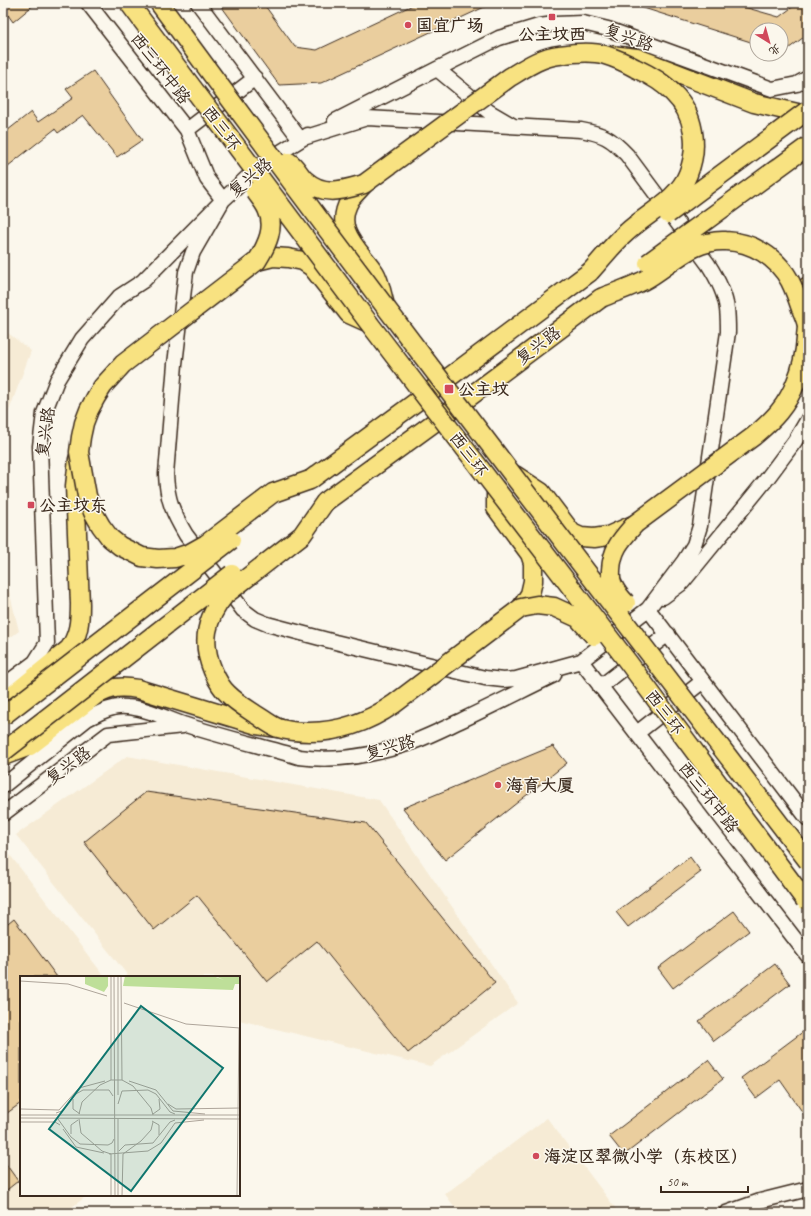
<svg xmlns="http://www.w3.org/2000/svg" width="811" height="1216" font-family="Caveat,'LXGW WenKai TC',sans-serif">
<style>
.built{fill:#f6ebd5}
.building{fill:#eace9e;stroke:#3b2a1e}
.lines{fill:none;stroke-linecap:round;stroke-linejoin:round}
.tertiary-casing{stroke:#3b2a1e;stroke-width:17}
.trunk-casing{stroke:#3b2a1e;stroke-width:21}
.tertiary{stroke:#fbf7ec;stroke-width:14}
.trunk{stroke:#f8e281;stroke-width:18}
.trunk-bridge-casing{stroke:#3b2a1e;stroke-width:21;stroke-linecap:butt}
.trunk-bridge{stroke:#f8e281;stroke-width:18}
.poi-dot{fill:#d1495b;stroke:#fbf7ec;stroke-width:1.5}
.labels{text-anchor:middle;stroke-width:3;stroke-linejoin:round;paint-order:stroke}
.poi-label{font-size:17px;font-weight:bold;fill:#3b2a1e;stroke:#fbf7ec;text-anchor:start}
.street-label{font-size:17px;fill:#3b2a1e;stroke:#fbf7ec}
.inset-road{fill:none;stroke:#aea59a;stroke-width:1}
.view{fill:#0f766e;fill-opacity:0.15;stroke:#0f766e;stroke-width:2}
.inset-edge{fill:none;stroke:#3b2a1e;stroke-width:2}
</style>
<rect width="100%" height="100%" fill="#fbf7ec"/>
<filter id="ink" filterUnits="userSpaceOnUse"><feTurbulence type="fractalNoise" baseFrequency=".025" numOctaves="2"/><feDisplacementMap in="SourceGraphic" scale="8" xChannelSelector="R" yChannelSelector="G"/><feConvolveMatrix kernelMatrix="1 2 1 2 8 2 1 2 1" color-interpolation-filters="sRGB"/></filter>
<g filter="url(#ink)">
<path class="built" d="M8 333 31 351 3 427V335Z
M3 567 19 631 3 643Z
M127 756 379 800 518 1003 430 1066 239 1020V977H129L16 835Z
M3 846 105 977H21V1195H88L64 1213H3Z
M547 1118 619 1213H459L445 1194Z"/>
<path class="building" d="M3 3H36L13 22 3 8Z
M219 3H263L295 47 317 50 417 3H493L321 83 279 85Z
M635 3H730L779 17 798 3H808V34L788 49 781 48V30H757V44L634 5Z
M93 71 142 140 117 157 83 115 58 133 55 129 3 170V134L31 112 38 122 73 98 66 89Z
M553 746 567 763 445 860 403 808Z
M146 792 366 823 495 983 408 1053 317 941 267 982 197 895 154 930 84 842Z
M690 857 701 872 628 927 616 912Z
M734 911 749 931 673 988 658 968Z
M14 919 57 977H21V1103L3 1116V928Z
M775 964 790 984 714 1041 699 1021Z
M808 1028V1120L780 1080 756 1098 741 1078Z
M708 1060 723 1079 624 1155 609 1136Z
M3 1160 18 1181 3 1193Z"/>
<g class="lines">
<defs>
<path id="tertiary" d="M88 3 187 130 207 179 223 200
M198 3 300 139
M437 69 488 111 512 125
M335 121 437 69 499 38 539 26 555 24 583 23 608 29 772 89 797 84 808 78
M187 130 255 78
M223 200 193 252 186 272 175 364 166 474C167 500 173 513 186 535L243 610 255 619 267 624 335 642 485 678 503 680 516 679 581 661 648 609 684 561 694 545 700 526 728 332C728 325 728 317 727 309 725 293 717 278 708 264L627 155C611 138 603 134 581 130L367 118 300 139
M663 597 682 583 766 480 795 441 808 419
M648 609 808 819
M581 661 808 956
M3 686 35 662 47 643 40 446 44 413 57 380 82 339 120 296 143 281 223 200 263 163 308 135
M600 687 668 634
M637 733 703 681
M3 786 87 719C99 713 113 705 127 707 147 708 167 719 186 725 223 737 261 746 299 757 337 762 376 755 413 742 429 736 445 728 460 721 492 706 523 690 554 675
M3 814 108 734 183 726
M726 1213 760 1201 808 1189"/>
<path id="trunk" d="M611 55 637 58 754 103 802 114
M364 184C360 189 354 194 350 200 332 231 360 250 375 273 380 281 382 296 385 305
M257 261 273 257 288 258 303 261 312 267 349 314 369 323
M807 325 808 286
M515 475 541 492 572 533 581 537 594 538 608 536 635 524
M310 480 408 408 590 272
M496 489V508L530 554 533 563V581L530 594 521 608
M325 502 472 395 601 298
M3 703 69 649C79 635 80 621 80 604L75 486 78 459
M3 756 30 746 96 695C112 687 120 686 138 689L257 725 278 728"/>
</defs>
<use href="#tertiary" class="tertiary-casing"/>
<use href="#trunk" class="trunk-casing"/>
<use href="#tertiary" class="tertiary"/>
<use href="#trunk" class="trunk"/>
<defs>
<path id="trunk-bridge" d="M129 3 369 323 628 662 805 900
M159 3C371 292 590 576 808 861
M289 162C296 166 299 175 305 180 324 197 343 190 364 184L510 77C525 68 541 57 559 55 572 53 592 51 605 55 615 58 626 63 635 68 648 74 663 82 673 93 695 114 699 147 688 174 678 200 646 214 627 232 613 244 602 259 590 272
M255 191C259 197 264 202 267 209 276 227 267 245 257 261L123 364 103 386 96 397 89 410 84 423 81 437 79 452 87 496 93 512 101 526 110 538 120 546 142 557 158 559 175 558 190 553 206 544 273 493 310 480
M668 214 808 110
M648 263 808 146
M601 298C615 292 635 286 648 278 673 263 694 239 726 241 752 242 777 257 790 281 794 289 797 297 800 306 802 312 806 319 807 326 807 329 806 334 806 338 805 353 802 368 796 382 787 406 773 420 754 436L635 524C621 540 612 549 611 570 611 576 610 580 613 585 616 592 621 598 626 603
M325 502 302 535 225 595C205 619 201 643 213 671 217 680 221 688 228 694 236 702 246 708 255 714 262 718 270 725 278 728 288 731 299 732 309 732 341 732 368 722 394 704L521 608 537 605 554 607 578 618 594 636
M3 716 231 540
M3 752 232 574"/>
</defs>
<use href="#trunk-bridge" class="trunk-bridge-casing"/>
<use href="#trunk-bridge" class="trunk-bridge"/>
</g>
</g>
<g class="poi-dot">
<rect x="548" y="13" width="8" height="8" rx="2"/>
<circle cx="408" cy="25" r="4"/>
<rect x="444" y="384" width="10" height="10" rx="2"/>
<rect x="27" y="501" width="8" height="8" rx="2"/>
<circle cx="498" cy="785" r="4"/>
<circle cx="536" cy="1156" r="4"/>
</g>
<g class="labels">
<g class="poi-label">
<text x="416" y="31">国宜广场</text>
<text x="552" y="40" text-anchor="middle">公主坟西</text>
<text x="458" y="395">公主坟</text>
<text x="39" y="511">公主坟东</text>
<text x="506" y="791">海育大厦</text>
<text x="544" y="1162">海淀区翠微小学（东校区）</text>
</g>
<g class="street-label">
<text transform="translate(629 37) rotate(19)" y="6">复兴路</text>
<text transform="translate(161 68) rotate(52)" y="6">西三环中路</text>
<text transform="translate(222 128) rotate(53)" y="6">西三环</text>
<text transform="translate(250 177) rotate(-40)" y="6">复兴路</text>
<text transform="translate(538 345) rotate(-37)" y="6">复兴路</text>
<text transform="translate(45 432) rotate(-82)" y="6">复兴路</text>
<text transform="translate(469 454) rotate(53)" y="6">西三环</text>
<text transform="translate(665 712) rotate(53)" y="6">西三环</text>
<text transform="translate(390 747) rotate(-16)" y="6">复兴路</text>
<text transform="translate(68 765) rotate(-37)" y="6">复兴路</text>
<text transform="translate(709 797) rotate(52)" y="6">西三环中路</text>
</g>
</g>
<g transform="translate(20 976)">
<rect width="220" height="220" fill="#fbf7ec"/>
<path d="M65 0H88V10L84 16 65 8ZM105 0H193L204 4 195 0H220V8H215L213 14 103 10Z" fill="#bedf99"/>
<path class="inset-road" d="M91 0V104M94 0 95 220M101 0 102 104M0 5 48 8 87 20M104 27 166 48 220 52M109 105 136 114 153 135 185 138M98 119V0M53 123V133L60 138M98 128 102 115 128 114 136 118 150 136 155 138M148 128 156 133 220 132M1 133 39 134 59 112 85 105M36 137 42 135 56 118 63 114H89L93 120M59 138 62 126 80 109 91 104H102L113 110 131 132 133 139M133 138 140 133 139 123M0 139H220M0 142 220 143M38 143 51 161 60 168 88 169 92 167 94 163M59 143 61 157 82 175 91 178M132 145 139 149V159M0 146H35L40 149M43 153 56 171 84 177M51 158V149L58 144M99 175 105 169 133 167 150 146 155 144M89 178 128 175 141 167 155 147 184 144M103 178 121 165 131 154 133 146M91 220V178M98 220V142M102 220 103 178M217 220 219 52"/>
<path class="view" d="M121 30 203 92 111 215 29 153Z"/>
<rect width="220" height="220" class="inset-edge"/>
</g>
<rect width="811" height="1216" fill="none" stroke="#fbf7ec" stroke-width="16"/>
<rect x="8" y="8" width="795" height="1200" fill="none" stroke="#3b2a1e" stroke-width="1.5" filter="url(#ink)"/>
<g transform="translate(769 42) rotate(143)"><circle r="19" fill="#fbf7ec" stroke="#aea59a"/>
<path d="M0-3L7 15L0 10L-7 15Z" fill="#d1495b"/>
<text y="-6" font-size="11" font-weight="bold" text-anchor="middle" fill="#3b2a1e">北</text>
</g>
<path d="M661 1186v6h87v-6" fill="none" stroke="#3b2a1e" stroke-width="2"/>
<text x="667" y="1186" font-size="12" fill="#3b2a1e" stroke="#fbf7ec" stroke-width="3" paint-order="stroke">50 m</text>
</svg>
